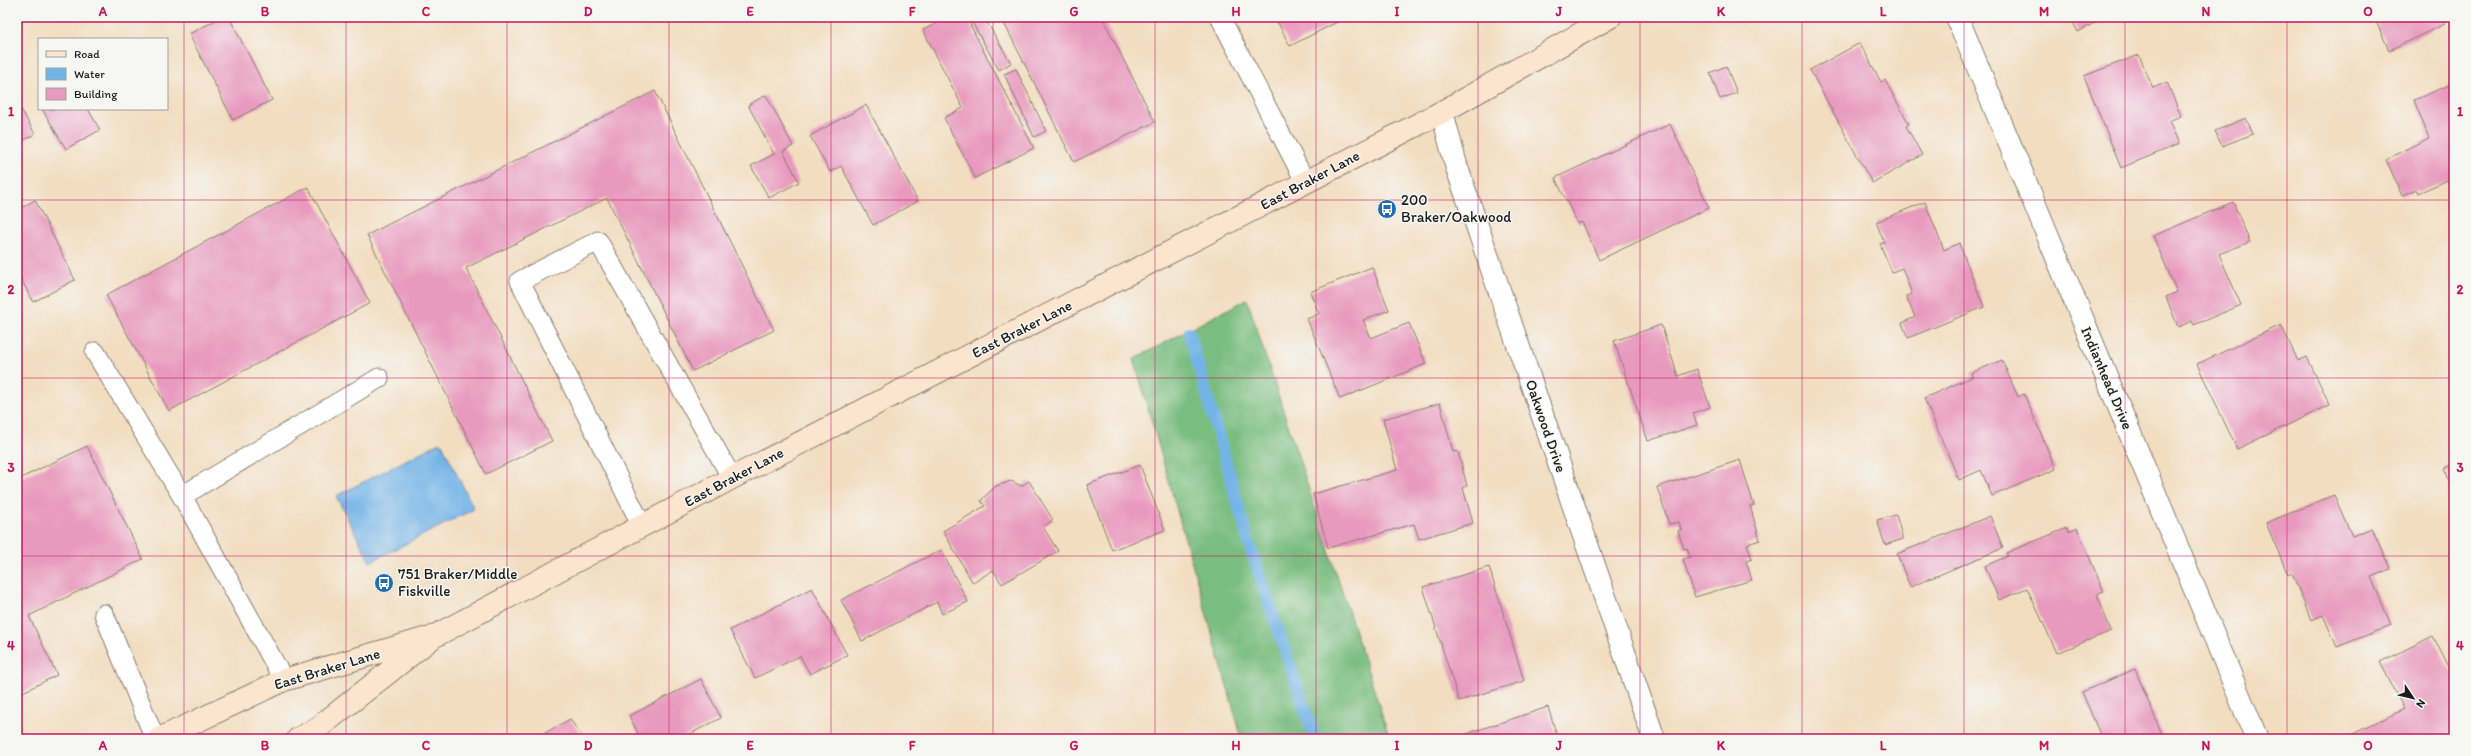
<svg xmlns="http://www.w3.org/2000/svg" width="2471" height="756" font-family="Itim,sans-serif">
<style>
.forest{fill:#7abd80;stroke:#4b6c4e}
.water{fill:#73b4e7;stroke:#486882}
.lines{fill:none;stroke-linecap:round;stroke-linejoin:round}
.stream{stroke:#73b4e7;stroke-width:12}
.building{fill:#e899be}
.lane-casing{stroke:#877c6e;stroke-width:21}
.street-casing{stroke:#877c6e;stroke-width:24}
.secondary-casing{stroke:#877c6e;stroke-width:24}
.lane{stroke:#fff;stroke-width:19}
.street{stroke:#fff;stroke-width:22}
.secondary{stroke:#fce5cf;stroke-width:22}
.grid{fill:none;stroke:#c2185b;stroke-width:1;stroke-opacity:0.55}
.labels{text-anchor:middle;stroke-width:3;stroke-linejoin:round;paint-order:stroke}
.street-label{font-size:15px;fill:#1c1c1c;stroke:#f6f6f2}
.poi-label{font-size:15px;fill:#1c1c1c;stroke:#f6f6f2;text-anchor:start}
.neatline{fill:none;stroke:#c2185b;stroke-width:1.5}
.grid-label{font-size:13px;text-anchor:middle;font-weight:bold;fill:#c2185b}
</style>
<rect width="100%" height="100%" fill="#f6f6f2"/>
<filter id="ink" filterUnits="userSpaceOnUse"><feTurbulence type="fractalNoise" baseFrequency=".025" numOctaves="2"/><feDisplacementMap in="SourceGraphic" scale="8" xChannelSelector="R" yChannelSelector="G"/><feConvolveMatrix kernelMatrix="1 2 1 2 8 2 1 2 1" color-interpolation-filters="sRGB"/></filter>
<filter id="wash" filterUnits="userSpaceOnUse"><feTurbulence type="fractalNoise" baseFrequency=".012" numOctaves="4" result="noise"/><feDisplacementMap in="SourceGraphic" scale="16" xChannelSelector="R" yChannelSelector="G"/><feGaussianBlur stdDeviation="0.9" result="paint"/><feColorMatrix in="noise" values="0 0 0 0 0 0 0 0 0 0 0 0 0 0 0 0 0 1.4 0 .05"/><feComposite in="paint" operator="in"/></filter>
<g filter="url(#wash)">
<rect width="100%" height="100%" fill="#f2ddc0"/>
<path class="forest" d="M1247 299 1390 739H1242L1134 359Z"/>
<path class="water" d="M441 442 474 509 370 562 336 496Z"/>
<g class="lines">
<path class="stream" d="M1189 333 1251 550 1315 739"/>
</g>
<g id="blocks">
<path class="building" d="M222 17H229L272 100 233 120 189 34Z
M949 17H966L1034 148 975 178 944 118 963 108 923 30Z
M969 17H984L1011 63 999 70Z
M1001 17H1102L1155 122 1074 162Z
M1275 17H1347L1290 46Z
M2070 17H2105L2078 32Z
M2374 17H2442L2445 24 2389 50Z
M1860 43 1881 82 1885 80 1909 124 1906 126 1922 155 1872 183 1810 70Z
M2139 55 2153 88 2167 82 2181 116 2169 121 2179 144 2121 168 2084 76Z
M1726 66 1737 93 1720 99 1710 73Z
M1016 69 1046 131 1034 137 1004 74Z
M2454 83V194L2448 180 2418 193 2417 190 2402 196 2386 159 2429 138 2414 100Z
M655 91 774 330 693 371 607 198 466 268 552 441 486 474 367 235Z
M766 95 793 146 783 151 799 182 769 198 751 166 774 154 748 105Z
M17 102 35 134 17 144Z
M866 105 918 201 873 225 841 166 830 172 810 136Z
M42 109H88L100 130 66 149Z
M2246 118 2253 134 2222 146 2215 131Z
M1670 124 1709 208 1599 260 1582 222 1578 224 1555 178Z
M308 187 370 303 169 411 106 295Z
M35 200 75 280 33 302 17 271V210Z
M1925 202 1944 250 1959 243 1984 307 1908 338 1902 323 1915 317 1906 296 1912 294 1902 268 1892 272 1880 244 1884 242 1876 222Z
M2233 202 2250 242 2219 254 2241 305 2194 325 2192 321 2178 327 2166 297 2177 292 2153 236Z
M1372 267 1389 310 1363 320 1371 338 1409 323 1426 364 1340 399 1307 319 1319 314 1310 292Z
M1661 325 1678 376 1697 369 1710 407 1693 413 1697 425 1648 441 1614 341Z
M2281 325 2298 361 2307 357 2330 405 2237 449 2197 364Z
M2002 360 2018 397 2024 394 2056 469 1992 496 1981 470 1959 480 1924 398 1972 377 1971 373Z
M1440 403 1453 452 1458 451 1467 486 1463 488 1473 523 1419 539 1414 524 1328 548 1313 494 1397 470 1383 419Z
M87 446 143 559 29 616 57 675 17 695V480Z
M1740 460 1754 505 1750 506 1760 540 1747 544 1752 559 1746 561 1752 580 1695 597 1683 559 1690 557 1687 548 1684 549 1678 531 1681 530 1679 522 1669 524 1657 487Z
M2454 464V483L2451 484 2444 468Z
M1140 465 1165 530 1112 550 1087 485Z
M1011 481 1021 486 1029 481 1053 520 1043 527 1058 551 1002 584 993 570 973 583 943 531 985 506 981 501 984 497 996 486Z
M2334 495 2352 536 2372 528 2390 569 2371 577 2391 625 2337 647 2323 615 2311 620 2292 573 2288 575 2266 523Z
M1896 515 1903 539 1885 545 1877 520Z
M1990 516 2003 548 1910 587 1897 554Z
M2067 528 2068 532 2077 528 2104 592 2097 595 2111 631 2057 653 2027 588 1999 600 1985 566 2008 556 2006 553Z
M941 550 968 602 942 614 937 602 862 641 841 600Z
M1489 567 1524 681 1459 701 1423 587Z
M812 588 847 655 810 674 800 656 755 678 730 630Z
M2433 636 2454 678V732L2440 739H2353L2351 735 2404 709 2380 662Z
M2135 669 2164 739H2102L2082 692Z
M701 679 721 718 680 739H641L629 716Z
M1548 707 1558 739H1468L1466 734Z
M570 719 583 739H534Z"/>
</g>
</g>
<g filter="url(#ink)">
<use href="#blocks" fill-opacity="0" stroke="#877c6e" stroke-width="1"/>
<g class="lines">
<defs>
<path id="lane" d="M1220 17 1306 183
M95 352 182 496 284 680
M182 496 379 378
M642 526 520 281 598 241 732 478
M104 614 155 739"/>
<path id="street" d="M1957 17 2257 739
M1442 112 1456 165 1654 739"/>
<path id="secondary" d="M159 739 284 680 424 639
M298 739 318 728 433 637 732 478 1442 112 1610 17"/>
</defs>
<use href="#lane" class="lane-casing"/>
<use href="#street" class="street-casing"/>
<use href="#secondary" class="secondary-casing"/>
<use href="#lane" class="lane"/>
<use href="#street" class="street"/>
<use href="#secondary" class="secondary"/>
</g>
</g>
<path class="grid" d="M184 17V739M346 17V739M507 17V739M669 17V739M831 17V739M993 17V739M1155 17V739M1316 17V739M1478 17V739M1640 17V739M1802 17V739M1964 17V739M2125 17V739M2287 17V739M17 200H2454M17 378H2454M17 556H2454"/>
<defs>
<symbol id="bus-disc" viewBox="-11 -11 22 22"><circle r="9.5" fill="#1f6fb2" stroke="#f6f6f2"/><path d="M-5-6H5V4H4V6H2V4H-2V6H-4V4H-5ZM-3.5-4V0h7V-4ZM-3.5 1.2v1.5H-2V1.2ZM2 1.2v1.5H3.5V1.2Z" fill="#fff"/></symbol>
</defs>
<g fill-rule="evenodd">
<use href="#bus-disc" x="1376" y="198" width="22" height="22"/>
<use href="#bus-disc" x="373" y="572" width="22" height="22"/>
</g>
<g class="labels">
<g class="street-label">
<text transform="translate(1310 180) rotate(-28)" y="5">East Braker Lane</text>
<text transform="translate(1022 329) rotate(-27)" y="5">East Braker Lane</text>
<text transform="translate(2107 378) rotate(67)" y="5">Indianhead Drive</text>
<text transform="translate(1546 426) rotate(71)" y="5">Oakwood Drive</text>
<text transform="translate(734 477) rotate(-28)" y="5">East Braker Lane</text>
<text transform="translate(327 669) rotate(-17)" y="5">East Braker Lane</text>
</g>
<g class="poi-label">
<text x="1401" y="205">200<tspan x="1401" dy="17">Braker/Oakwood</tspan></text>
<text x="398" y="579">751 Braker/Middle<tspan x="398" dy="17">Fiskville</tspan></text>
</g>
</g>
<rect width="2471" height="756" fill="none" stroke="#f6f6f2" stroke-width="44"/>
<rect x="38" y="38" width="130" height="72" fill="#f6f6f2" stroke="#9f9f9c"/>
<rect x="46" y="51" width="20" height="6" fill="#fce5cf" stroke="#9f9f9c"/>
<text x="74" y="58" font-size="12" fill="#1c1c1c">Road</text>
<rect x="46" y="68" width="20" height="12" fill="#73b4e7" stroke="#9f9f9c"/>
<text x="74" y="78" font-size="12" fill="#1c1c1c">Water</text>
<rect x="46" y="88" width="20" height="12" fill="#e899be" stroke="#9f9f9c"/>
<text x="74" y="98" font-size="12" fill="#1c1c1c">Building</text>
<g transform="translate(2413 698) rotate(125)" stroke="#f6f6f2" stroke-width="3" paint-order="stroke">
<path d="M0-3L7 15L0 10L-7 15Z" fill="#1c1c1c"/>
<text y="-6" font-size="11" font-weight="bold" text-anchor="middle" fill="#1c1c1c">N</text>
</g>
<rect x="22" y="22" width="2427" height="712" class="neatline"/>
<g class="grid-label">
<text x="103" y="16">A</text>
<text x="265" y="16">B</text>
<text x="426" y="16">C</text>
<text x="588" y="16">D</text>
<text x="750" y="16">E</text>
<text x="912" y="16">F</text>
<text x="1074" y="16">G</text>
<text x="1236" y="16">H</text>
<text x="1397" y="16">I</text>
<text x="1559" y="16">J</text>
<text x="1721" y="16">K</text>
<text x="1883" y="16">L</text>
<text x="2044" y="16">M</text>
<text x="2206" y="16">N</text>
<text x="2368" y="16">O</text>
<text x="11" y="116">1</text>
<text x="2460" y="116">1</text>
<text x="11" y="294">2</text>
<text x="2460" y="294">2</text>
<text x="11" y="472">3</text>
<text x="2460" y="472">3</text>
<text x="11" y="650">4</text>
<text x="2460" y="650">4</text>
<text x="103" y="750">A</text>
<text x="265" y="750">B</text>
<text x="426" y="750">C</text>
<text x="588" y="750">D</text>
<text x="750" y="750">E</text>
<text x="912" y="750">F</text>
<text x="1074" y="750">G</text>
<text x="1236" y="750">H</text>
<text x="1397" y="750">I</text>
<text x="1559" y="750">J</text>
<text x="1721" y="750">K</text>
<text x="1883" y="750">L</text>
<text x="2044" y="750">M</text>
<text x="2206" y="750">N</text>
<text x="2368" y="750">O</text>
</g>
</svg>
